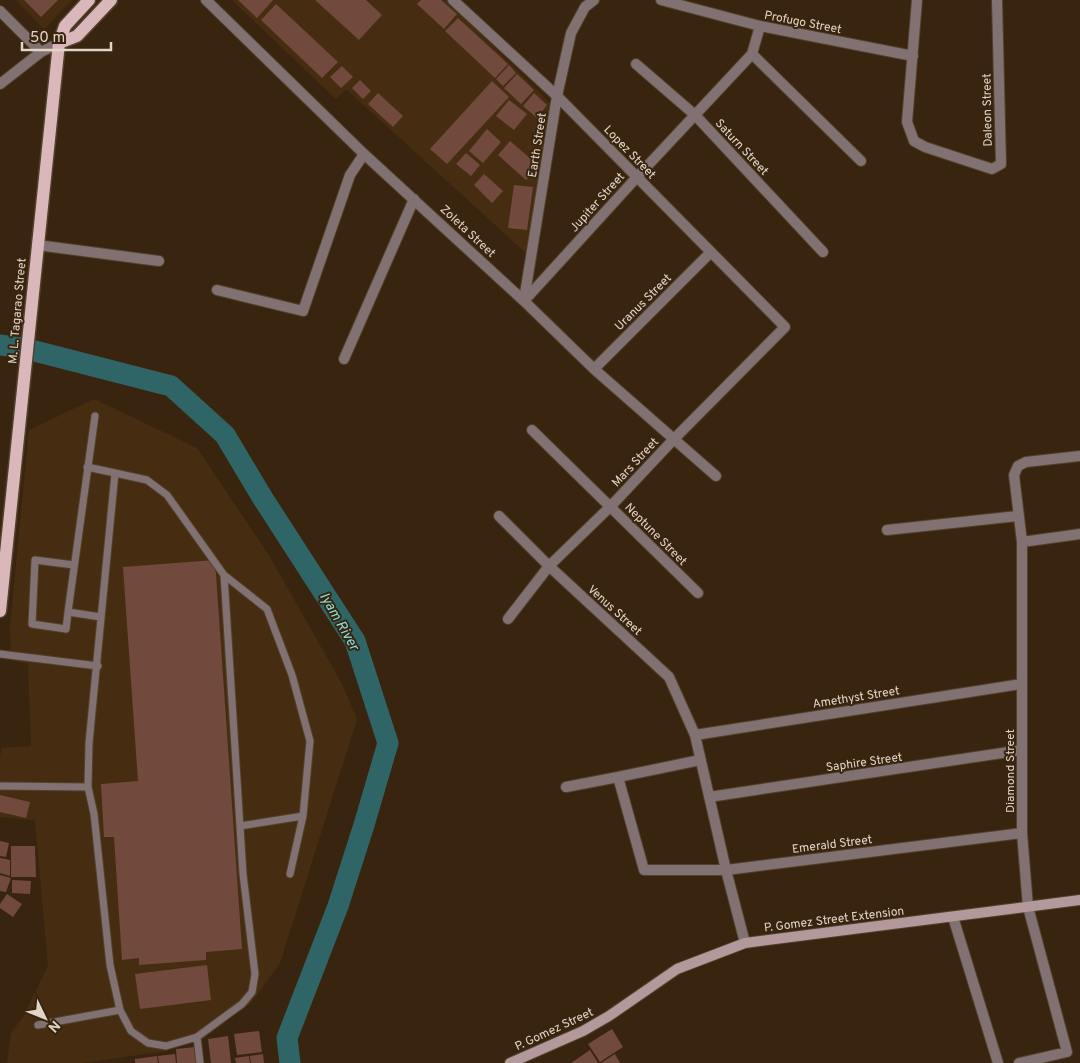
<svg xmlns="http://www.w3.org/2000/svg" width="1080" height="1063" font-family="Overpass,sans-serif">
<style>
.built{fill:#462d11}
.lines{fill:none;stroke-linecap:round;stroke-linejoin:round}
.river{stroke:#2f6566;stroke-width:21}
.building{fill:#714a3d}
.lane-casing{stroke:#54412d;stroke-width:9}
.street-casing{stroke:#54412d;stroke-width:12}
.secondary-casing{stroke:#54412d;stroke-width:12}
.primary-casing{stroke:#54412d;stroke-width:15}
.lane{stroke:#817172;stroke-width:7}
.street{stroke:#817172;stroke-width:10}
.secondary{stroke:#b3999b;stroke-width:10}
.primary{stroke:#d9b7bb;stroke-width:12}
.labels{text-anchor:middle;stroke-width:4;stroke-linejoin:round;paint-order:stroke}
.street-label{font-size:12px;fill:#e2d5c8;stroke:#39250f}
.water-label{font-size:14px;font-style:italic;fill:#87e2e3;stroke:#39250f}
</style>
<rect width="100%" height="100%" fill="#39250f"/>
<path class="built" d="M16 0H72L44 29Z
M232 0H446L552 105 526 253 346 89 336 99Z
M94 399 197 448 270 557 342 684 357 719 280 963 251 1003 211 1030 166 1051 83 1063H7L11 1033 23 1017 48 966 35 820 0 817V756L2 748 31 746 28 664 11 660 10 627 29 430Z"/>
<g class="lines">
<path class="river" d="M0 345 27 349 171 386 225 435 262 497 355 641 388 743 364 825 338 906 287 1038 290 1063"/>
</g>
<path class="building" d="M24 0H58L41 17Z
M238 0H273L257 18Z
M315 0H366L382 15 359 40Z
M421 0H441L457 14 444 29 417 4Z
M276 4 338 62 322 78 261 20Z
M458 18 508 64 495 78 445 31Z
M509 65 516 73 503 86 496 79Z
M342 66 353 77 341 88 330 77Z
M517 74 534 90 521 104 504 88Z
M360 80 371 91 363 99 352 88Z
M492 81 509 97 447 164 430 149Z
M378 93 403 116 393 127 368 104Z
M534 93 547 105 537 118 523 106Z
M509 100 527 114 514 130 496 116Z
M487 129 501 142 483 163 469 151Z
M510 141 539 166 526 180 498 155Z
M466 153 480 165 471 176 456 164Z
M484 174 503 191 492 203 474 185Z
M514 185 533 187 527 230 508 228Z
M215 560 242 949 206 952V960L139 965V958L122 960 114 837H104L101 784 138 781 123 567Z
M0 795 30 802 26 818 0 812Z
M0 841 9 843 6 857 0 856Z
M11 846H35L36 877H11Z
M0 858 10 860V876L0 873Z
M0 875 11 878 6 892 0 891Z
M12 880 31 881 30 894 12 893Z
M7 894 22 904 13 917 0 908V904Z
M207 965 211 1000 140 1009 135 974Z
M612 1029 623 1047 600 1062 588 1044Z
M259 1031 262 1052 237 1055 234 1034Z
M228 1036 231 1063H211L208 1039Z
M195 1047 196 1063H177L176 1049Z
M590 1050 598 1063H571Z
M175 1054 176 1063H159L158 1056Z
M263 1054 264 1063H251L250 1056Z
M615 1054 620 1063H601Z
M157 1056 158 1063H135V1059Z
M249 1056 250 1063H236L235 1058Z"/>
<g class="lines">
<defs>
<path id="lane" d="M95 416 68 612 101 617
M87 467 115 473
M115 473 147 480 167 495 224 575 243 874 255 974 252 992 242 1004 197 1037 166 1046 148 1043 131 1031 120 1010 110 965 94 814 88 787 89 743Z
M224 575 267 609 292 675 310 741 303 816 290 874
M68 612 66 629 32 624 35 560 74 565
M0 654 98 666
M0 786 88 787
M240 826 303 816
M38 1025 120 1010
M197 1037 200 1063"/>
<path id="street" d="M206 0 364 154 524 301 594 369 716 476
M453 0 557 96 785 327 673 440 611 506 549 566 508 619
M661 0 760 26 913 56
M917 0 907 122 914 141 925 147 992 169 1001 164 997 0
M0 11 41 52
M752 54 861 161
M636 64 695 115 823 252
M0 84 41 52 59 43
M37 245 159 261
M217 290 303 311 350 175 364 154
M524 300 557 96 571 33 585 7 594 0
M524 301 637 177 752 54 760 26
M344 359 414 199
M594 369 711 252
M532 430 698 593
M499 516 549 566 669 677 695 735 726 870 745 943
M887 530 1018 516
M1022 542 1014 475 1018 466 1026 462 1080 456
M695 735 1021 684
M700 760 618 777 644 870H726L1022 833
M566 787 618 777
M709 797 1022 750
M953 917 998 1063
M1019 1063 1067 1052 1028 907 1022 833V542L1080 534"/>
<path id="secondary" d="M510 1063 583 1031 609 1016 677 969 745 943 1080 900"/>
<path id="primary" d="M59 43 77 36 111 0
M0 611 59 43 65 26 89 0"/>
</defs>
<use href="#lane" class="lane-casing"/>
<use href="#street" class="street-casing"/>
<use href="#secondary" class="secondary-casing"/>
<use href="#primary" class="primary-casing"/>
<use href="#lane" class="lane"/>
<use href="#street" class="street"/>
<use href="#secondary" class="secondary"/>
<use href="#primary" class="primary"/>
</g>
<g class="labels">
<g class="street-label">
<text transform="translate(803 22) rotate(11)" y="4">Profugo Street</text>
<text transform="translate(987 110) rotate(-91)" y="4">Daleon Street</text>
<text transform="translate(537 145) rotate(-81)" y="4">Earth Street</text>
<text transform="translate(742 147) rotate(47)" y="4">Saturn Street</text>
<text transform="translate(630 152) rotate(46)" y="4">Lopez Street</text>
<text transform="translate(597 202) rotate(-48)" y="4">Jupiter Street</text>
<text transform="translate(468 231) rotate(43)" y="4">Zoleta Street</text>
<text transform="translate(643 302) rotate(-45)" y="4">Uranus Street</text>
<text transform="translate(17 311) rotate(-85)" y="4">M. L. Tagarao Street</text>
<text transform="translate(635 462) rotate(-47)" y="4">Mars Street</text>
<text transform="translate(656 534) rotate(45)" y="4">Neptune Street</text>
<text transform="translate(615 610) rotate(42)" y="4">Venus Street</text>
<text transform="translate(856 697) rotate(-9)" y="4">Amethyst Street</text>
<text transform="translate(864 762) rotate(-8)" y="4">Saphire Street</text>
<text transform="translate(1010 771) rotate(-90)" y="4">Diamond Street</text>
<text transform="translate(832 844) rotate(-7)" y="4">Emerald Street</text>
<text transform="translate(834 919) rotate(-7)" y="4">P. Gomez Street Extension</text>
<text transform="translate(554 1029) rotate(-25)" y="4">P. Gomez Street</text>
</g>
<g class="water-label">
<text transform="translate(340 621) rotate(60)" y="5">Iyam River</text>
</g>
</g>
<g transform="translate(45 1018) rotate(133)" stroke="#39250f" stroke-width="4" paint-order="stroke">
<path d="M0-4L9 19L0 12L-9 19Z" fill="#e2d5c8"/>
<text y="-8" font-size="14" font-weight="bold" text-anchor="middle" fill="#e2d5c8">N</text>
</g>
<path d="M22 42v8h89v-8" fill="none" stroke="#e2d5c8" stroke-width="2.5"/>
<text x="30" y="42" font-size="15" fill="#e2d5c8" stroke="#39250f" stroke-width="4" paint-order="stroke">50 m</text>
</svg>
